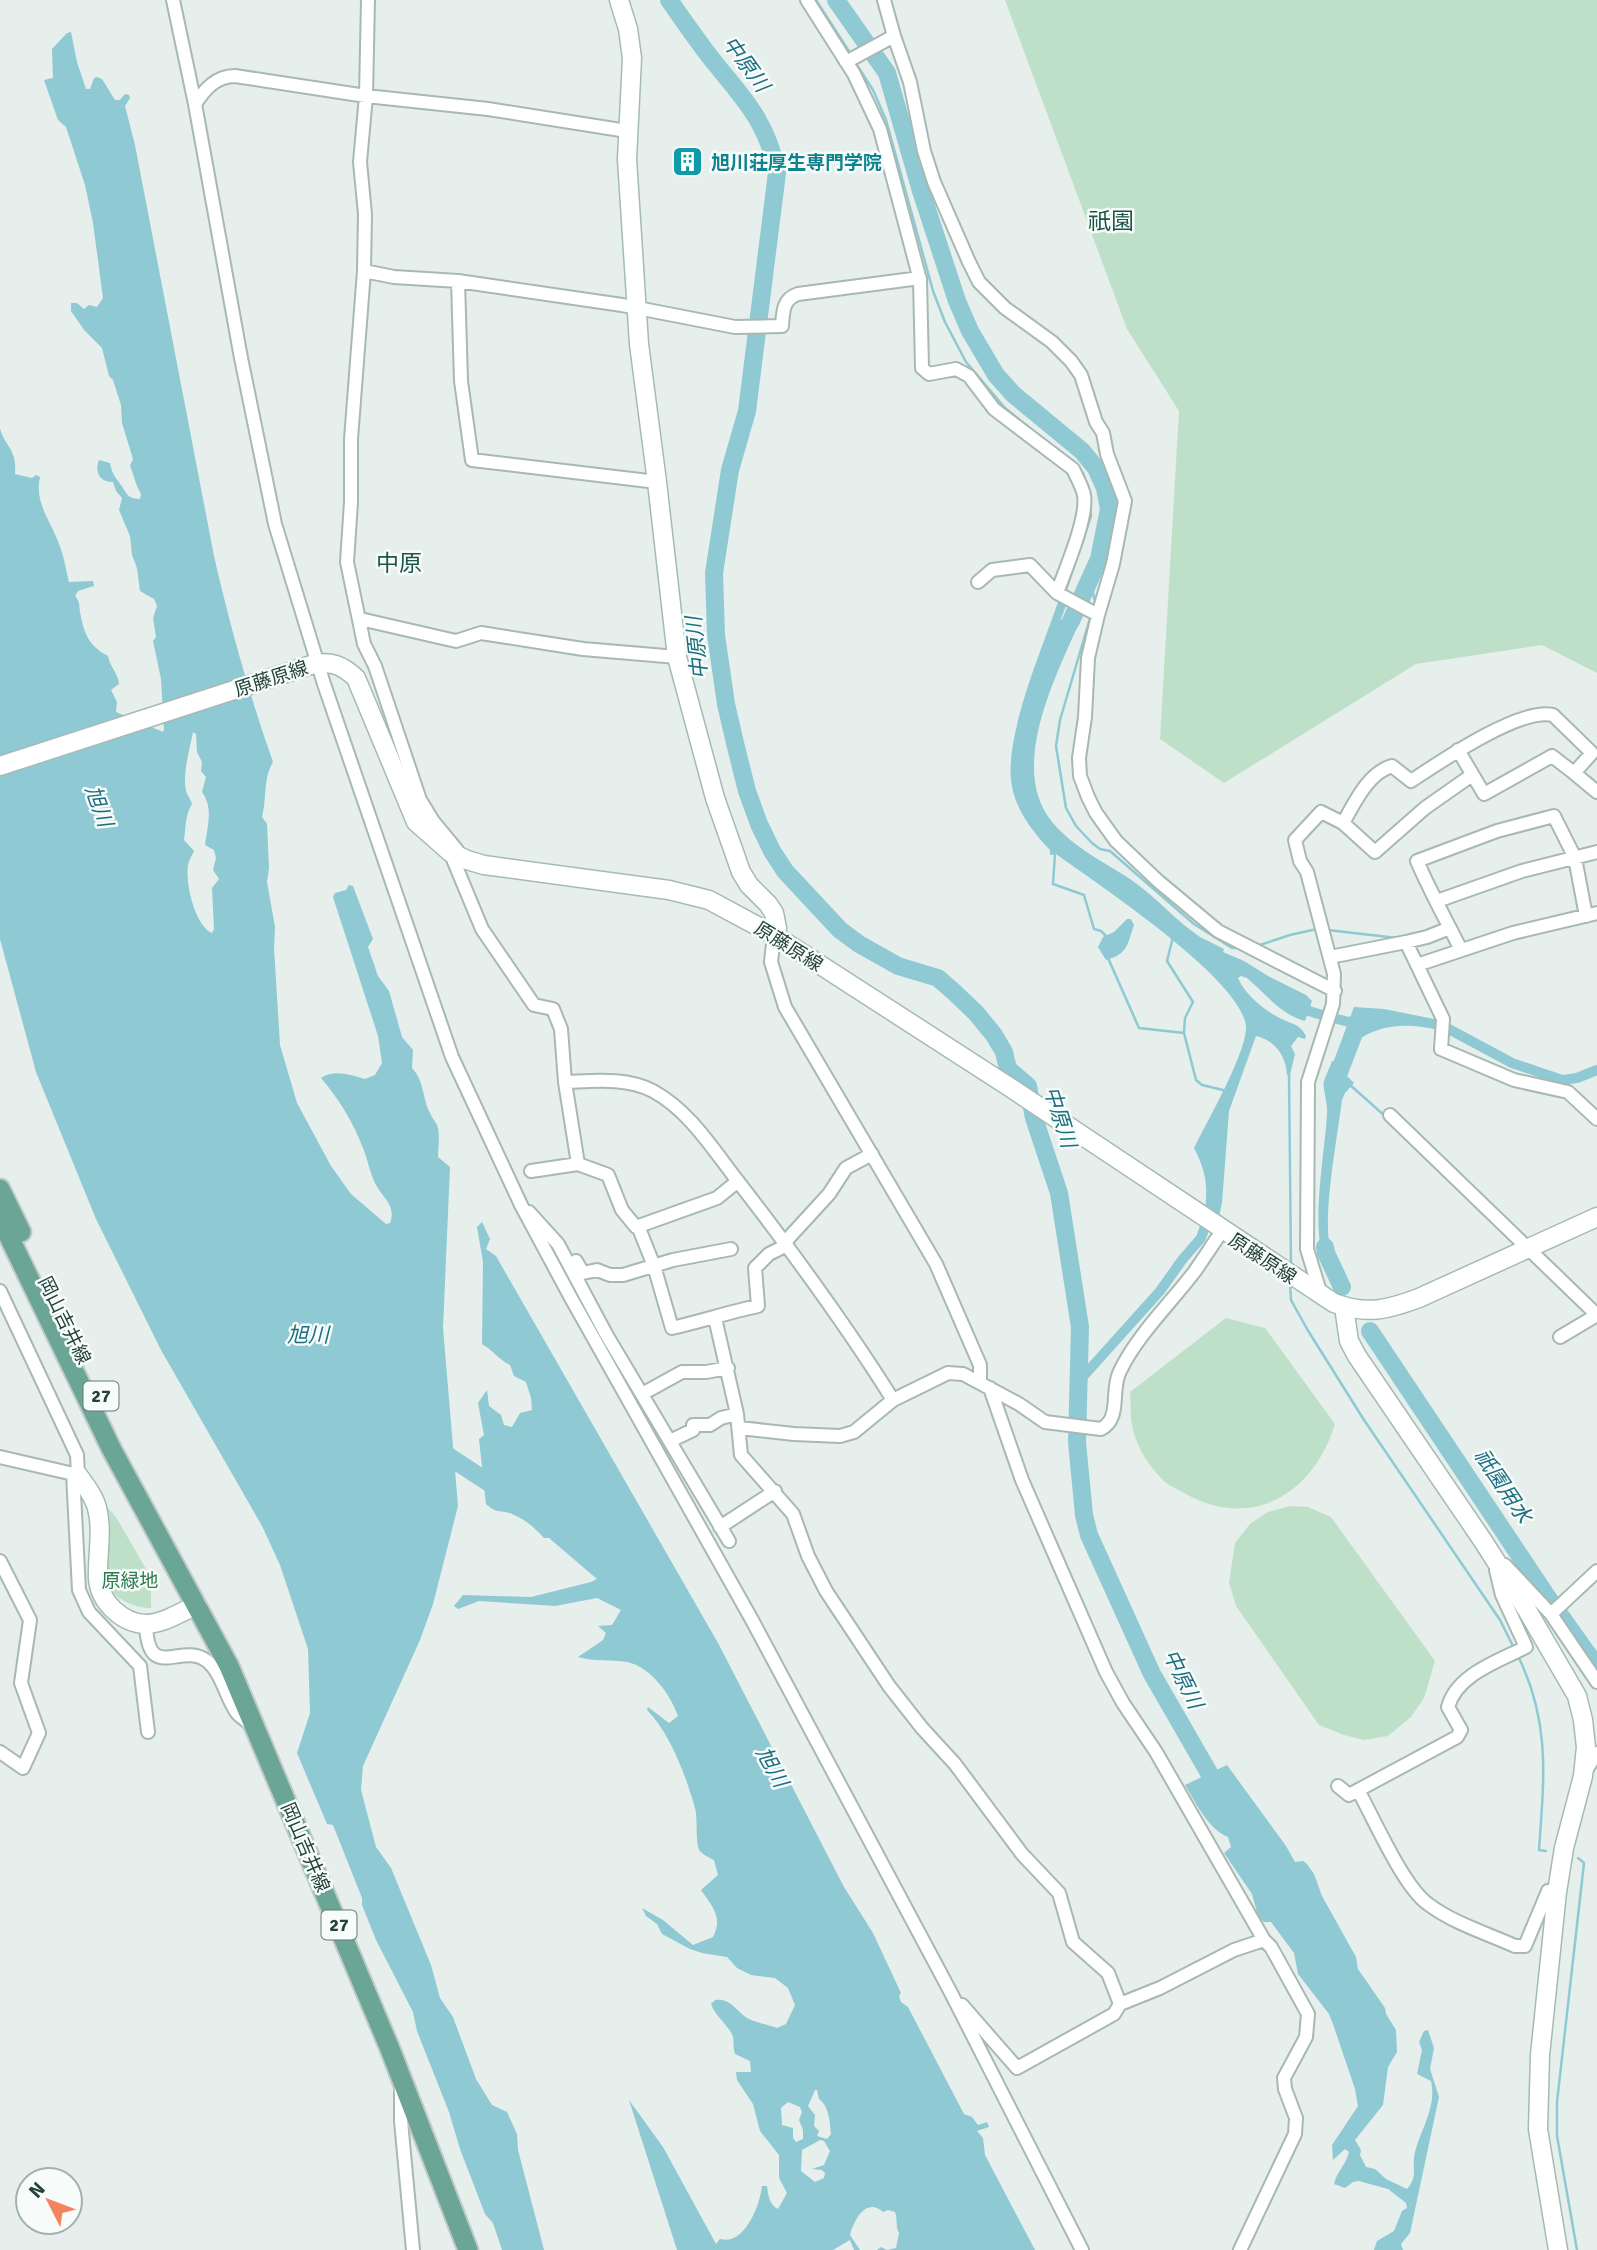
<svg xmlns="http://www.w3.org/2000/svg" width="1597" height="2250" font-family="Signika,'Noto Sans JP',sans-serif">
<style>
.green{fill:#bfe0c8}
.water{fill:#8ec9d4;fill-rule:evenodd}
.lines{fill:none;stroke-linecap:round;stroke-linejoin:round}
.stream{stroke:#8ec9d4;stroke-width:2.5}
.canal{stroke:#8ec9d4;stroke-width:10}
.river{stroke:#8ec9d4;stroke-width:18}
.street-casing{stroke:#a8b8b2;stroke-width:16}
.secondary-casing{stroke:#a4bbb3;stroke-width:21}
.primary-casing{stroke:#c2cac8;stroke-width:23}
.street{stroke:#fff;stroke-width:12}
.secondary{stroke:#fff;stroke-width:18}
.primary{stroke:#6aa596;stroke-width:19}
.labels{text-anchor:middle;stroke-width:5;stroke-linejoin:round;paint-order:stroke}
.shield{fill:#f7fbf9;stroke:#637a73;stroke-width:2}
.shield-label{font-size:18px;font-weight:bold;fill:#24423a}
.culture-label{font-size:19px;font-weight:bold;fill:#0d838f;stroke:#f7fbf9;text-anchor:start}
.street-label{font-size:19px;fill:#24423a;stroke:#f7fbf9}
.park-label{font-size:19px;fill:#2d7a4b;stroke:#f7fbf9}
.water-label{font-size:21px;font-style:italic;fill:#1c6f80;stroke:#f7fbf9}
.quarter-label{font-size:23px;fill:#1f5548;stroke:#f7fbf9}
</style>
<rect width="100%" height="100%" fill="#e6efeb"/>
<path class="green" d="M1005 0H1597V673L1542 645 1416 664 1224 783 1160 739 1179 411 1127 329Z
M1226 1318 1265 1328 1335 1424C1314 1493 1253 1531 1186 1494 1179 1490 1169 1486 1163 1480 1150 1468 1137 1447 1133 1430 1130 1418 1131 1404 1130 1392Z
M1290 1506 1308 1507 1331 1517 1435 1661 1424 1698 1411 1717 1388 1736 1364 1740 1344 1735 1319 1725 1236 1606 1229 1583 1235 1543 1250 1524 1268 1512Z
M107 1507 116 1517 153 1581 151 1584V1608C134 1608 112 1599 106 1580 101 1563 106 1526 107 1507Z"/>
<path class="water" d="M71 32 77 62 86 89H90L94 78 97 77 102 79 115 100H120L125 94 129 95 130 98 125 106 135 145 214 556C230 626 249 694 273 762 263 778 267 799 262 817L267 824 269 868 267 882 275 927 274 948 280 1045 297 1103 331 1166 351 1194 386 1224 390 1223C397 1206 382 1197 376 1185 370 1174 368 1160 363 1148 353 1122 339 1099 321 1078 335 1069 350 1075 365 1079L375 1075 382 1063 378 1036 333 897 335 893 346 890 349 885 353 886 373 939 368 947 378 976 389 991 402 1037 413 1050 412 1068C425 1082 422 1098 430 1113 432 1118 437 1123 438 1128 440 1136 438 1148 438 1157L450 1167 443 1328 458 1506 433 1604 420 1640 363 1766 361 1790 376 1847 391 1868 431 1965 440 1998 453 2017 476 2079 492 2105 507 2112 517 2134 518 2150 544 2250H502L493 2223 485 2214 460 2149 449 2112 417 2031 413 2012 376 1940 362 1905V1898L333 1825 327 1824 297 1753 310 1713 308 1649 280 1565 262 1526 161 1350 96 1219 36 1072 0 939V429C6 448 17 449 15 474L32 478 36 475 40 477C34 503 51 521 59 544 64 556 66 570 69 582L93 581 94 586 78 591 75 596C80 602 79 605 80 612 84 634 89 646 108 656 110 667 118 673 119 684L111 690 117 702 116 712 163 732 164 729 161 679 153 641 156 637 153 618 157 606 154 599 140 591 137 568 132 555 130 536 119 510 122 498 116 491 113 482C100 482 94 473 99 460L110 463C113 476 114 475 121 485 127 494 128 499 140 499L141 494C136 486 134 475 130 466L133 459 122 423 121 405 113 380 109 376 102 348 84 330 71 311V303H77L84 309 89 305 97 307 103 298 93 223 85 185 66 127 58 120 44 80 53 78 52 49 67 33ZM193 732 196 734 197 752 202 762 201 771 206 777 202 792C214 808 207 828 205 845L214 850 216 858 213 870 219 879 212 888 214 929 212 933C195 926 185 883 188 866 188 861 192 856 194 851L184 840C186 827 185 815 192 804 191 800 189 797 187 794 181 779 190 748 193 732Z
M1059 599 1067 603 1061 619 1063 621 1067 619 1072 605 1084 612C1060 668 1005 767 1053 823 1073 847 1104 862 1130 879 1155 896 1175 920 1200 937 1208 941 1216 945 1224 949L1223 952 1244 961 1268 976 1306 995 1312 1001 1305 1021C1281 1015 1266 994 1247 978L1241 976 1238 978C1245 995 1267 1013 1284 1020 1295 1025 1300 1025 1306 1036L1305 1039 1298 1037 1291 1046 1295 1054 1290 1075H1287C1286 1056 1275 1040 1256 1036L1229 1111 1222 1203 1218 1221 1205 1211C1208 1185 1206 1171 1194 1148 1208 1120 1243 1059 1246 1030 1250 984 1093 881 1056 854L1050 855V850C1031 830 1014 808 1011 780 1006 731 1043 647 1059 599Z
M1127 919H1131L1134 925C1127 945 1128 954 1106 960L1098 947 1103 937 1114 932Z
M1354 1007 1384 1009 1439 1020V1030C1409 1023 1380 1023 1355 1042L1343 1037Z
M1332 1061 1344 1065 1346 1075 1354 1083 1345 1093 1342 1100C1338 1134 1321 1221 1331 1250 1333 1255 1337 1260 1339 1265L1329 1268C1307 1243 1326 1147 1327 1113 1328 1103 1322 1087 1324 1081 1326 1074 1330 1068 1332 1061Z
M482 1222 490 1239 486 1249 496 1256 718 1643 844 1887 873 1933 901 1993 899 1996 901 2002 908 2007 964 2114 972 2117 978 2125 987 2122 989 2127 977 2131 983 2138 985 2155 1035 2250H877L881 2247 887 2250 896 2248 899 2233C895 2226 898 2220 895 2212L888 2210 883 2212C866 2197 854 2220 850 2235L860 2250H854L850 2240 833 2250H677L629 2100 663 2147 716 2244 720 2239C744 2246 760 2206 762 2186H767C768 2194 769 2205 778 2209L787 2193 779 2178V2155L760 2131 753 2104 737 2080 736 2072H751L750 2061 735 2054C733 2048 734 2042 733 2037 731 2028 715 2016 711 2004L715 2000C732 1998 736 2012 749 2019 757 2023 769 2025 777 2028L786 2024 795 2005 788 1988 775 1978 751 1975 737 1968 727 1957 702 1953 690 1949 662 1934 657 1924 646 1916 642 1908 663 1920 693 1945 713 1937C723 1918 713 1907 701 1890L718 1875 714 1860C710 1858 703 1855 700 1851 695 1845 698 1818 695 1808 686 1776 670 1733 647 1710L648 1707 669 1723 678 1716C670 1694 651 1667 627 1662 611 1659 595 1662 578 1657L603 1640 606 1633 598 1626 612 1625 621 1610 597 1598 555 1606 479 1601 458 1609 454 1606 463 1595 531 1597 591 1582 597 1579 549 1538H544C535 1528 525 1519 512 1514 500 1509 498 1515 486 1504L479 1439 484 1435 478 1403 487 1390 489 1406 501 1415 504 1425 512 1427 520 1413 532 1410 531 1398 526 1382 514 1376 510 1365C497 1358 494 1351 482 1344L483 1262 477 1227ZM815 2090H817L819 2099C829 2106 830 2122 831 2134L827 2139 817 2136 819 2131 814 2126 815 2115 808 2106ZM788 2102 800 2107 802 2112 799 2120 803 2130V2139L796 2142 793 2138V2128L782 2125 781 2108ZM820 2140 824 2141 830 2151 824 2165 812 2169 822 2170 825 2173 824 2178 815 2182 801 2171 802 2150Z
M1227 1765 1286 1846 1295 1862 1303 1861 1307 1864 1314 1874 1322 1896 1356 1957 1358 1969 1385 2008 1386 2014 1396 2030 1397 2052 1388 2067 1383 2105 1355 2140 1361 2150 1360 2155 1366 2167 1375 2169 1386 2179 1407 2189C1419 2175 1411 2168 1415 2152 1421 2128 1437 2107 1431 2081L1417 2074 1422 2050 1419 2042 1424 2031 1428 2030 1434 2048 1430 2069 1439 2097 1410 2233 1401 2244 1403 2250H1374L1377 2241 1394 2231 1402 2211 1407 2208 1406 2203 1388 2189 1359 2181 1353 2182 1345 2188 1334 2184C1337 2171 1346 2165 1349 2152L1345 2149 1333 2160 1332 2145 1358 2106 1355 2089 1333 2024 1329 2014 1298 1974 1294 1953 1271 1922H1264L1258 1916 1252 1894 1224 1853 1231 1847 1228 1837C1208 1829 1196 1803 1185 1785Z"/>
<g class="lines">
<path class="stream" d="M816 0 850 53
M855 62 873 90 886 120 933 291 945 322 966 362 1005 408 1032 430
M1054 447 1074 462
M1078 467 1083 473 1090 496
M1082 543 1091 516 1090 506
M1090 578 1095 602 1093 609
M1065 593 1079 550
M1091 615 1060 720 1056 746 1066 808 1076 826 1092 843 1100 849 1110 851 1194 924 1232 948H1239
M1055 853 1053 884 1084 895 1094 929 1101 931 1107 937
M1328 930 1397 938
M1173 937 1167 961 1193 1002 1185 1018 1184 1032
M1257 946 1290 935 1317 929
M1108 958 1139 1028 1184 1033 1196 1080 1202 1085 1223 1090
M1289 1073 1291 1266
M1349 1084 1386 1117
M1290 1283 1291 1300 1307 1329 1364 1420 1500 1620 1514 1648
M1517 1654C1551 1722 1544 1777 1539 1850L1546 1851
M1577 2250 1557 2136V2102L1584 1863 1578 1858"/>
<path class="canal" d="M1298 1004 1309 1011 1325 1016
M1337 1019 1349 1022 1361 1020
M1435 1024 1445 1027 1512 1063 1562 1080 1577 1078 1597 1070
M1080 1380 1160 1291 1182 1260 1201 1238 1209 1215"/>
<path class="river" d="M669 0C684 21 698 42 714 62 744 99 768 123 777 173L747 411 730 470 714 573 716 635 726 704 735 743 747 791 759 824 772 851 785 871 840 930 859 944 898 966 938 978 954 992 976 1013 994 1035 1004 1052 1008 1069 1028 1086 1034 1118 1059 1193 1080 1327 1077 1442 1084 1515 1089 1535 1152 1674 1220 1792
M836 0 887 73 921 191 957 301 970 331 996 375 1013 394 1082 451 1096 468 1105 488 1109 509 1099 559 1071 621
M1337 1087 1338 1075 1359 1020
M1325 1247 1326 1253 1342 1287
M1370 1331 1550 1601 1597 1667
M436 1448 503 1492"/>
<defs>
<path id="street" d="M173 0 195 104 241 358 275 524 324 684 452 1057 521 1205 571 1298 752 1620 950 1991 1082 2250
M368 0 366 96 360 162 365 214 364 271 351 439V502L347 562 364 644 375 666 420 800 433 821 457 850
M807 0 854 74 880 129 920 280 922 368 929 374 956 369 969 376 994 409 1073 469C1077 478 1082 486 1084 495 1088 518 1065 570 1057 593
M884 0 894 36 910 82 924 151 934 182 969 262 979 282 1005 308 1052 342 1071 361 1081 375 1096 422 1103 433 1107 454 1125 501 1113 564 1098 615 1088 658 1085 717 1079 758 1080 776 1088 797 1096 813 1116 841 1158 881 1218 931 1335 991
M846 62 894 36
M195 104C205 89 216 76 235 76L366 96 488 109 627 131
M364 271 394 277 458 281 622 305 735 327 782 326C783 311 783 299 798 294L920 278
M458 281 461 381 472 460 657 482
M978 582 992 570 1030 565 1057 593 1098 615
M360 619 456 641 481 633 583 649 677 657
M1458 750 1484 794 1552 756 1574 773
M1343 823 1375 852 1425 808 1472 775
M450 852 482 929 534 1005 553 1009 561 1029 565 1082 578 1164
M1437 901 1522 871 1597 852
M774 935 771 962 785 1007 936 1264 980 1365V1382
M1406 942 1427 937 1450 928
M1461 950C1446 920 1430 891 1417 861L1497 831 1554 816 1575 858 1586 916
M1330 957 1406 942 1443 1019 1441 1049 1514 1080 1568 1092 1597 1119
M1417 965 1513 933 1597 913
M565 1082C594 1081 626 1077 653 1091 690 1111 714 1151 740 1184 794 1254 846 1325 893 1400
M1390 1115 1597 1315
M531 1171 578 1164 608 1175 622 1210 636 1227 717 1198 738 1181
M529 1212 558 1244 606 1334 729 1541
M638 1226 654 1266 672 1328C702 1321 729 1312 758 1306L755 1268 769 1254 787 1245
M785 1242 829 1194 846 1168 872 1154
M576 1261 583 1273 597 1270 610 1275H623L673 1260 731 1249
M0 1291 77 1455 78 1475 0 1457
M1321 1295 1307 1249 1308 1082 1333 1004 1334 974 1307 872 1300 861 1295 840 1321 812 1343 823C1355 802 1368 773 1392 766L1411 781C1440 762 1520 707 1553 715L1592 753 1574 773 1597 792
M715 1318 737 1414 741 1455 793 1514 808 1556 826 1591 889 1686 922 1728 955 1764 1022 1854 1059 1893 1073 1942 1108 1973 1120 2004
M1560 1337 1597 1315
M990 1388 1022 1480 1106 1672 1123 1703 1156 1752 1264 1940 1271 1947 1308 2014 1306 2037 1284 2078 1285 2089 1296 2118 1295 2134 1240 2250
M642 1394 682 1372H706L728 1368
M740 1428 794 1434 840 1436 854 1432 893 1400 948 1373 963 1374 1019 1404 1045 1422 1101 1429C1122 1418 1110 1390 1120 1371 1138 1334 1170 1304 1195 1271 1204 1258 1213 1244 1222 1231
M670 1441 693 1430V1425H710L721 1418 737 1414
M73 1474 79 1590 89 1612 140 1666 148 1732
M720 1527 775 1491
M0 1561 30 1620 21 1683 39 1733 23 1768 0 1752
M1505 1565 1551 1614 1597 1682
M1551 1614 1597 1571
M146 1624C148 1684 181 1641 207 1661 222 1673 226 1698 237 1713 240 1717 246 1720 250 1724
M1585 1772 1597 1753
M1338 1786 1349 1795 1457 1737 1461 1730 1448 1707C1457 1674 1499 1661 1526 1647L1502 1595 1496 1570
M1358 1790C1374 1819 1403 1886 1428 1904 1453 1923 1486 1933 1515 1946H1525L1548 1891 1557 1892
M962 2005 1017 2068 1114 2014 1120 2004 1160 1988 1234 1950 1264 1940
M401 2087V2121L413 2250"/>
<path id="secondary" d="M619 0 628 29 632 58 627 159 639 344 657 482 677 657 715 798 741 872 749 885 768 904 774 913 777 928 774 935
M0 766 311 665C330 660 342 665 356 678L416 822 450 852 467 860 484 865 669 890 709 900 774 935 1011 1088 1334 1303C1367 1315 1387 1310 1419 1298L1597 1217
M1344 1307 1349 1341 1357 1356 1483 1541 1527 1610 1577 1696 1583 1720 1586 1747 1583 1776 1564 1848 1557 1892 1540 2055 1538 2129 1558 2250
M78 1475C85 1485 94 1496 97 1508 103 1530 97 1556 98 1579 100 1602 122 1623 145 1624 163 1624 181 1612 197 1605"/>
<path id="primary" d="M0 1189 21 1232
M0 1218 112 1450 229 1666 390 2049 468 2250"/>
</defs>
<use href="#street" class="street-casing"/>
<use href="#secondary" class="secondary-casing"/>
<use href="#primary" class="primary-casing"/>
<use href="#street" class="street"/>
<use href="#secondary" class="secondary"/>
<use href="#primary" class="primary"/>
</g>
<defs>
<symbol id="building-square" viewBox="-11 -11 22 22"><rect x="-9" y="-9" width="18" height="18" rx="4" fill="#0f9aa8" stroke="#f7fbf9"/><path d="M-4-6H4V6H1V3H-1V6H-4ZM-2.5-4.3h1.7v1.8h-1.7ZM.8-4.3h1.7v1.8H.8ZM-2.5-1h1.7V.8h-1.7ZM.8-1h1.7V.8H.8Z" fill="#fff"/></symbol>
</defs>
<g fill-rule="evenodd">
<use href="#building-square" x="670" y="144" width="35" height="35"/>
</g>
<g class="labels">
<g class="shield">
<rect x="83.5" y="1381.5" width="35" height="29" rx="5"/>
<rect x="321.5" y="1910.5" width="35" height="29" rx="5"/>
</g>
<g class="shield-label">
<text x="101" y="1402">27</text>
<text x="339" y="1931">27</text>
</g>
<g class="culture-label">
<text x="711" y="169">旭川荘厚生専門学院</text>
</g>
<g class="street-label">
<text transform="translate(271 678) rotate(-18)" y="7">原藤原線</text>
<text transform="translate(789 946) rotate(32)" y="7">原藤原線</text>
<text transform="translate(1263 1258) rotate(33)" y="7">原藤原線</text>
<text transform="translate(65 1320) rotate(64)" y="7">岡山吉井線</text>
<text transform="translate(306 1847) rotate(67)" y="7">岡山吉井線</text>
</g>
<g class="park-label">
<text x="130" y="1587">原緑地</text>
</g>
<g class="water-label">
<text transform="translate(746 64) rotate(54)" y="7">中原川</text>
<text transform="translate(697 648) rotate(-96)" y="7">中原川</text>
<text transform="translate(99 806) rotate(70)" y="7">旭川</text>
<text transform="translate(1060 1117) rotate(73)" y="7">中原川</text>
<text x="308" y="1342">旭川</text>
<text transform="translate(1503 1486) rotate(56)" y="7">祇園用水</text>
<text transform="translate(1183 1679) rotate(64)" y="7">中原川</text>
<text transform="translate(772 1767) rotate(61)" y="7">旭川</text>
</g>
<g class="quarter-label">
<text x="1111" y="229">祇園</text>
<text x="399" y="571">中原</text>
</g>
</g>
<g transform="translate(49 2201) rotate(312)"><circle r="33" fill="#f7fbf9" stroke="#a3b1ad" stroke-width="2"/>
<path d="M0-5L12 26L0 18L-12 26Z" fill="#f4845f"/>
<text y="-10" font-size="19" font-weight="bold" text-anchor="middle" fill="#24423a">N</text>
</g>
</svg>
